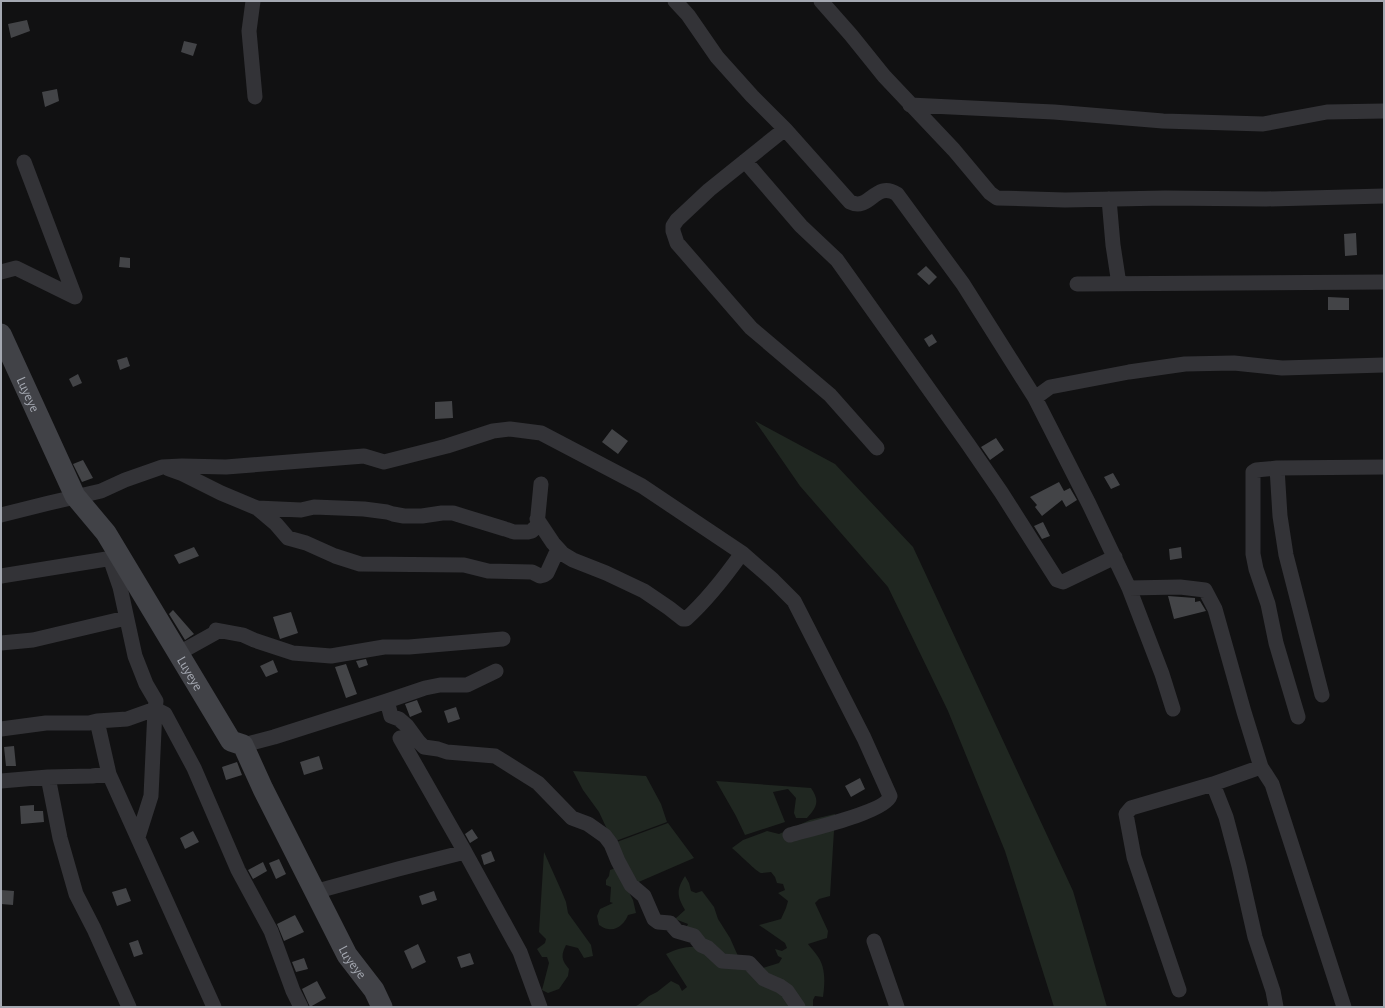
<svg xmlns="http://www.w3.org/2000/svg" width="1385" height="1008" font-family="'Alegreya Sans',sans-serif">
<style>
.green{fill:#202721}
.building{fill:#434447}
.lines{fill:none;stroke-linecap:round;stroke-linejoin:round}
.street{stroke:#333337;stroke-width:15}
.secondary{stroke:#414247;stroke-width:21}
.labels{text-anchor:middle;stroke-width:3;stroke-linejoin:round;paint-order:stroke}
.street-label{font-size:14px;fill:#a4a8b1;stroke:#0c0c0d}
</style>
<rect width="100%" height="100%" fill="#111112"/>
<path class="green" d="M755 421 835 464 913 547 1073 891 1107 1007H1054L1005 851 948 711 888 587 800 486Z
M573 771 646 776 661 804 667 822 613 842 599 812 583 790Z
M716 781 811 788C820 801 817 807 807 818H796L794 813 796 798 788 789 773 792 785 822 745 835 736 816Z
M835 814 830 896 819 899 815 903 828 931 827 938 808 944C811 948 813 950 816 954 826 966 825 982 823 997L815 996 813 1000V1006L815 1007H634L638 1005 649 996 657 992 671 981 679 985 682 991 687 987 666 954C677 949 686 946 698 947L685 930 688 924 675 919 685 910C677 896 676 890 685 876L689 883 691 891 696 893 702 891 714 907 718 919 730 938 738 956 756 970 779 963 782 958 778 956 775 949 782 951 787 948 785 943 759 925 781 919 786 908 788 901 778 893 785 890 783 884 777 883 775 877 771 872C768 872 764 873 761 873 758 873 737 852 732 848L743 840 767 831 779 834 810 820Z
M668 823 694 858 634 884 614 843Z
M544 852 561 890 566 902 568 913 591 945 593 956 584 958 578 948 566 945C561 955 561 960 569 969L568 976 559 989 548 993 542 990 549 963 547 957H542L537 949 545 943 546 939 539 932Z
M616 868 633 900 636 913 628 915C625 923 617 931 608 929 605 929 601 926 599 925L597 916 600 909 613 903 610 902 611 887 606 885V880L609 876 610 870Z"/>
<path class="building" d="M27 20 30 31 11 38 8 24Z
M184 41 197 44 193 56 181 52Z
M57 89 59 101 45 107 42 92Z
M1356 233 1357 255 1345 256 1344 234Z
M120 257 130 258V268L119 267Z
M926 266 937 277 929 285 917 274Z
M1328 297 1349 298V310H1328Z
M932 334 937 342 929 347 924 339Z
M127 357 130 366 120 370 117 360Z
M78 374 82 383 73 387 69 379Z
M452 401 453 418 435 419V402Z
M612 429 628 441 618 454 602 442Z
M996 438 1004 450 990 460 981 447Z
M83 460 93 478 82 482 73 464Z
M1113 473 1120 485 1111 489 1104 477Z
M1059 482 1064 491 1070 488 1077 500 1066 507 1062 500 1042 516 1035 507 1037 505 1030 497Z
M1043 522 1050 536 1042 539 1034 526Z
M194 547 199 556 179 564 174 555Z
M1181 547 1182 558 1170 560 1169 549Z
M1168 596 1195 598V602L1200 601 1206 611 1174 619Z
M173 610 194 634 185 640 169 614Z
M291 612 298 633 280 639 273 617Z
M366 659 368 665 359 668 356 661Z
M273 660 278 672 266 677 260 666Z
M346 664 357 694 346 698 335 667Z
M417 700 422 712 410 717 405 704Z
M456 707 460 719 448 723 444 711Z
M14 746 16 766H6L4 747Z
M319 756 323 769 304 775 300 762Z
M237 762 242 775 226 780 222 767Z
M860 778 865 789 851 797 845 786Z
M34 805V811H43L44 822 21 824 20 806Z
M472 829 478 838 470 843 465 834Z
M193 831 199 842 185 849 180 838Z
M491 851 495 861 484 865 481 855Z
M279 859 286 874 276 879 269 863Z
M263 862 267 871 253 879 248 870Z
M126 888 131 901 117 906 112 892Z
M1 890 14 891 13 905 1 904Z
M434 891 437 900 422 905 419 896Z
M295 915 304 932 284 941 277 924Z
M138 940 143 954 134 957 129 943Z
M418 944 426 962 412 969 404 951Z
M470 953 474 964 461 968 457 957Z
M304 958 308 969 296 972 292 962Z
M317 981 326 998 310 1007 302 989Z"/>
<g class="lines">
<path class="street" d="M253 1 249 31 255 97
M675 1 688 15 717 57 752 96 785 129 850 202C870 212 875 180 897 194L963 284 1035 398 1089 504 1129 588 1180 587 1205 590 1215 609 1244 712 1261 767 1272 784 1344 1007
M821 1 851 35 884 76 954 150 990 193 997 198 1065 200 1165 198 1266 199 1384 196
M910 105 1054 112 1163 121 1263 124 1327 112 1384 111
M785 129 709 190 677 220 673 226V231L677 243 751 328 830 395 877 448
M745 161 801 226 837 260 968 444 1001 492 1057 580 1063 582 1115 557
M1109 199 1113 245 1119 284
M1 272 16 268 75 297 24 162
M1077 284 1384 282
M1035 398 1050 387 1129 372 1185 364 1234 363 1282 368 1384 365
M1277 468 1280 516 1286 555 1322 695
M169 469 183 474 221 493 257 508 301 510 314 507 364 509 387 512 393 514 404 516H422L442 513H453L505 529 514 532H528L532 531 537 525 541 484
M257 508 276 524 288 538 306 543 335 556 360 564 464 565 488 571 532 572 540 576 544 575 547 573 558 549
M1 515 49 503 101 491 125 480 162 467 182 466 226 467 364 456 384 462 447 446 493 431 510 429 541 433 642 486 742 553 773 580 794 601 864 738 890 796C886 812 806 830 790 835
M537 519 553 543 563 554 573 560 606 573 644 591 669 608 683 619H686C707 600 725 577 742 553
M110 558 120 587 135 656 146 684 156 701 155 709 165 714 194 768 238 870 271 931 293 991 301 1007
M1 576 119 557
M1129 588 1162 674 1173 709
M1 643 33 640 126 618
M179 653 215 633 216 630 243 635 254 640 293 653 331 656 384 647H409L503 639
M387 701 391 716 399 719 407 726 418 741 424 747 438 749 447 752 495 756 538 783 572 818 588 824 605 836 611 844 618 861 631 885 644 896 654 919 658 922 670 923 677 931 694 936 701 945 708 948 722 961 749 963 764 979 780 986 787 991 798 1007
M1298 717 1276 643 1268 604 1256 569 1253 554V472L1256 470 1277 468 1384 467
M97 721 109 774 214 1007
M1 729 46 723H89L97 721 127 719 155 709 151 796 138 837
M400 738 465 852
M243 745 274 737 387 701 425 688 440 685H467L496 671
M1261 767 1213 784 1226 817 1239 866 1255 937 1273 991 1276 1007
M48 777 60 838 76 894 94 929 129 1007
M1 781 48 777 92 776 109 774
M314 892 398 869 465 852 520 952 540 1007
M874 941 897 1007
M1179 990 1134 857 1126 814 1131 808 1213 784"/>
<path class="secondary" id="s1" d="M1 334 75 496 106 533 231 741 243 745 263 789 347 955 374 990 382 1007"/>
</g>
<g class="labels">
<g class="street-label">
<text dy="5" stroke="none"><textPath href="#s1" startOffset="66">Luyeye</textPath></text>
<text dy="5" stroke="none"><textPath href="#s1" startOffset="390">Luyeye</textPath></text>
<text dy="5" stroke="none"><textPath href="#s1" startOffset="725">Luyeye</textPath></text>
</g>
</g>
<rect width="1385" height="1008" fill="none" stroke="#a4a8b1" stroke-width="4"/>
</svg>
